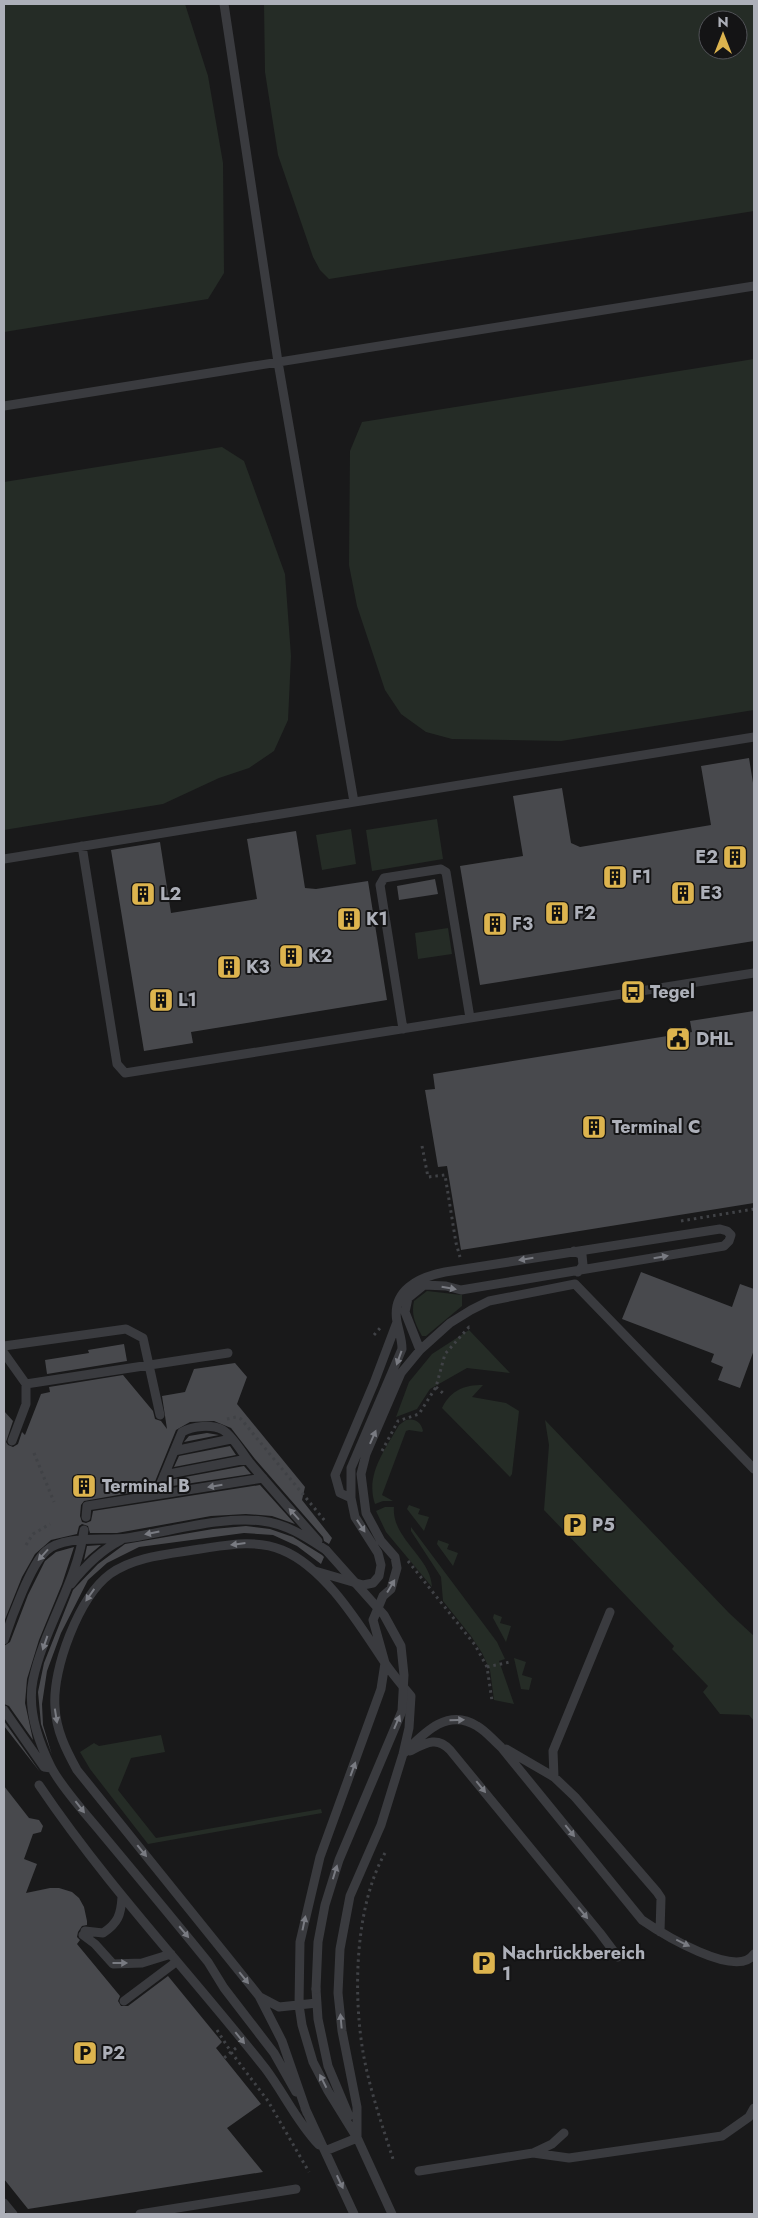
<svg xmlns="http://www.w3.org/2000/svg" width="758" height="2218" font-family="Jost,sans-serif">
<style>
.green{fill:#252c26;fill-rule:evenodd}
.building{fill:#48494d}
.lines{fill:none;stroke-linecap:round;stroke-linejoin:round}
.path{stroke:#404246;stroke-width:3;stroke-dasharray:2.5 4;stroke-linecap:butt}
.service{stroke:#3a3b3f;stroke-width:9}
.service-bridge{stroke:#3a3b3f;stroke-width:9}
.oneway{fill:#797b82}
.labels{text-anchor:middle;stroke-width:4;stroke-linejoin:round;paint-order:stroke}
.poi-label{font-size:18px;font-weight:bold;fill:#adb0b9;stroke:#141415;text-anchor:start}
</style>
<rect width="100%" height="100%" fill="#19191a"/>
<path class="green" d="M4 4H185L208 76 223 163 224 273 208 299 4 332Z
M264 4H754V211L329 279 320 270 313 257 278 155 265 72ZM708 20H738V50H708Z
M754 359V710L561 741 452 739 426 732 401 714 385 690 357 606 349 565 350 451 362 422Z
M222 447 244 461 285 574 291 656 288 720 274 751 249 768 219 778 163 804 4 830V482Z
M437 819 443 859 372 871 366 830Z
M351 829 356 864 322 870 316 835Z
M448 928 452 954 418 959 415 933Z
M427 1291 462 1295V1306L426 1336H422C415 1323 411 1315 414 1301Z
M469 1330 510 1373 467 1368 430 1389 417 1409 396 1417 409 1382 432 1354Z
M483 1385 472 1397 506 1403 519 1411 512 1474 510 1477 442 1408C451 1390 464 1385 483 1385Z
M406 1420C415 1418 421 1422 423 1431L422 1432 409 1430 406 1431 382 1495 393 1501H383L375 1504C365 1475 385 1450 399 1425Z
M545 1420 729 1613 754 1636V1721L749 1715 720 1714 703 1692 708 1686 672 1649 674 1646 544 1510 549 1445Z
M409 1505 420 1509 418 1514 429 1517 424 1531 407 1509Z
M385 1507H394C391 1538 431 1557 432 1587L386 1532 376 1511Z
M411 1527 497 1642 505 1659 499 1661 514 1704 494 1700 490 1670 482 1653 471 1636 443 1601 441 1577 411 1531Z
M438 1540 449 1544 447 1549 458 1553 453 1566 437 1544Z
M494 1614 502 1617 500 1623 511 1626 506 1642 493 1618Z
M514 1658 526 1662 522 1675 532 1678 529 1690 521 1689Z
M161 1735 165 1752 131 1758 118 1790 156 1838 321 1809 322 1813 148 1844 90 1769 80 1752 94 1743 99 1746Z"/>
<path class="building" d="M749 758 754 789V941L480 985 460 866 523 856 513 796 562 788 571 843 580 847 646 836 711 825 701 766Z
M296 831 305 888 316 889 368 881 387 1000 191 1032 193 1043 144 1051 111 850 160 842 171 913 257 899 247 839Z
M435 879 438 894 399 900 397 886Z
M754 1011V1203L461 1250 447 1166 438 1167 425 1090 435 1089 433 1074 692 1032 690 1021Z
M641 1272 732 1307 740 1284 754 1289V1350L740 1388 718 1380 723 1367 711 1362 714 1354 622 1319Z
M124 1344 127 1361 47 1374 45 1360 89 1353 88 1350Z
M235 1363 247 1377 237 1404 305 1487 302 1500 332 1538 329 1544 324 1541 323 1537 255 1459 231 1428 214 1421 190 1422 176 1430 152 1489 84 1501 81 1505 80 1516 82 1522 86 1523 91 1521 93 1511 260 1485 295 1524 272 1516 246 1514 211 1516 117 1533H90L88 1526 82 1524 79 1526 77 1534 51 1540 35 1554 22 1577 4 1622V1411L13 1421 6 1442 8 1445 13 1447 18 1444 22 1432 25 1435 41 1394 50 1392 49 1387 123 1375 153 1411 155 1419 161 1421 167 1429 162 1396 185 1392 194 1369Z
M207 1433 219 1435 184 1442 189 1436Z
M230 1446 236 1455 174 1467 179 1456Z
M244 1466 251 1474 166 1487 169 1480Z
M246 1526 270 1529 293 1537 322 1555 324 1557 321 1564 297 1546 273 1535 244 1533 139 1547 107 1563 88 1580 61 1633 47 1671 42 1704 43 1725 52 1755 41 1724 38 1692 44 1663 73 1590 98 1564 125 1544 213 1529Z
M101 1545 89 1555 84 1560 87 1546Z
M74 1547 62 1584 39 1640 27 1679 25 1703 33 1740 9 1706 4 1704V1646L10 1642 28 1595 45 1561 56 1552Z
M4 1721 40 1772 4 1726Z
M4 1786 29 1818 39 1820 43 1826 41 1832 33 1834 24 1859 37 1864 26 1893 50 1888H59L72 1892 79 1898 84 1907 87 1921V1925L82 1926 78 1932 77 1937 80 1940 77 1944 120 1996 118 2001 121 2006H128L168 1976 222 2042 216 2048 261 2104 227 2128 263 2172 28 2209 4 2179Z"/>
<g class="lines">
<path class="path" d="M422 1146 428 1177 445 1175 456 1243 460 1257
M681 1221 754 1209
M374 1335 381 1327
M436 1387 445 1395
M227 1419 236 1417 241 1419 325 1521
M382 1451 398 1421 419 1414 436 1387 445 1354 469 1327 472 1329
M34 1453 54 1502
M26 1545 33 1534 50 1524
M408 1561 475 1645 487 1667 492 1701
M487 1667 510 1662
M385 1853C355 1906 353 1993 363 2052 369 2087 382 2125 393 2159
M217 2030 231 2052 224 2058
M236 2048 231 2052 268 2101 309 2172"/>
<path class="service" d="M224 4 278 362 354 802
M4 406 754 286
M82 846 117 1064 125 1073 754 973
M4 859 754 737
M403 1029 380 885 384 878 441 869 446 872 470 1018
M574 1251 582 1255 583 1265 578 1272
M4 1346 126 1329 143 1338 160 1415
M4 1353 26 1384 228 1353
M12 1441 26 1404V1384
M174 1451 231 1439
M164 1475 247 1459
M156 1495 263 1478
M351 1498 340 1493 335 1475 374 1383 397 1322
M86 1517 87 1506 156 1495 182 1432C193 1426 211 1424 223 1430 233 1436 242 1453 250 1463 272 1489 295 1515 318 1541
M84 1530C77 1582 44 1628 33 1680 27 1710 38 1741 51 1767 63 1790 88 1816 104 1836 139 1878 174 1920 208 1962L224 1988 274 2053 296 2092
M315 1571 363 1585 373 1583 379 1576 381 1565 378 1553 355 1517 351 1498V1468L402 1349C402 1339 399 1332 397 1322 391 1290 419 1277 445 1272L720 1229 727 1231 731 1235 729 1241 724 1246 461 1290 446 1286 424 1285 408 1298 405 1312 420 1350
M71 1584C85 1566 100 1551 121 1540
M4 1640C11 1619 31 1564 46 1551 63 1535 104 1541 127 1538 169 1532 220 1516 262 1521 287 1524 306 1537 326 1550
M4 1710 44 1767 51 1768
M506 1749 554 1777 575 1797 657 1892 661 1898 660 1932
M410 1751C426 1743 437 1736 450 1750L600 1933 618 1957
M403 1754C423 1734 447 1707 477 1726 486 1731 493 1740 501 1747L642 1920C661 1933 737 1980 754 1954
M554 1777 553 1751 610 1612
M39 1785C107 1886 190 1973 265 2068 284 2093 297 2122 319 2145
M85 1931 103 1933C118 1923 121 1915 122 1897
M83 1935 95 1944 113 1964 142 1963 171 1954
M316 1989 318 2019 328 2066 349 2116
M260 1997 279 2007 317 2003
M124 2001 176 1962
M305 2108 354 2214
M307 2113 282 2041 259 1996 77 1770C66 1750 56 1730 55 1707 52 1669 79 1597 110 1574 135 1556 170 1554 200 1549 227 1545 256 1539 282 1550 326 1568 360 1626 385 1663 393 1675 402 1685 411 1696L409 1728 403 1754 381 1825 350 1896 340 1949 338 1993 342 2031 357 2107V2138
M355 2133 392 2214
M357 2138 328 2091 313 2062 302 2025 299 2005 300 1942 320 1857 381 1689 385 1663 373 1620 383 1596 391 1589 397 1568 395 1557 381 1541 366 1513 361 1474 366 1454 401 1373 420 1350 450 1323 471 1310 489 1301 575 1284 754 1469
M325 2151 357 2138
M533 2153 552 2144 564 2133
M419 2171 533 2153 569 2158 722 2136 749 2117 754 2108
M4 2203 13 2214
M140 2214 296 2189"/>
<path class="service-bridge" d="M316 1989 318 1942 325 1905 339 1860 402 1711 404 1675 401 1646 384 1615 326 1550"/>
</g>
<defs><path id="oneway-solid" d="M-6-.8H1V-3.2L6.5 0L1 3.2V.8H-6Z" transform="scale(1.25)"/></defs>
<g class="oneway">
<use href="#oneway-solid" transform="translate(661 1257) rotate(-10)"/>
<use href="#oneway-solid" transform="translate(526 1259) rotate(171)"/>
<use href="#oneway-solid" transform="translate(449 1288) rotate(10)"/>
<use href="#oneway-solid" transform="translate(399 1358) rotate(110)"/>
<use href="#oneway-solid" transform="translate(373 1437) rotate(-66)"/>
<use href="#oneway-solid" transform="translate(215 1486) rotate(171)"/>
<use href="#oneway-solid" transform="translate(294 1514) rotate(-132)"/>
<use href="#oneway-solid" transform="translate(361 1526) rotate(57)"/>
<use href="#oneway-solid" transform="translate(152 1533) rotate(169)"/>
<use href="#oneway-solid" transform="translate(238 1544) rotate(173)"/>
<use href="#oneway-solid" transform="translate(43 1555) rotate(132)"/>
<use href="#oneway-solid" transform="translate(391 1586) rotate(-59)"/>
<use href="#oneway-solid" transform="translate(90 1595) rotate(125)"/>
<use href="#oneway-solid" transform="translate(45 1643) rotate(109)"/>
<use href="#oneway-solid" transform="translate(56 1716) rotate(81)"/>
<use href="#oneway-solid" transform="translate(457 1720) rotate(-1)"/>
<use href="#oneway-solid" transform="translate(397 1722) rotate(-67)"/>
<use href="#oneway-solid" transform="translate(353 1769) rotate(-70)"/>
<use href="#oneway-solid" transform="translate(481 1787) rotate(51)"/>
<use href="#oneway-solid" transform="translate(80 1807) rotate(52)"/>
<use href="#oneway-solid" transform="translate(570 1831) rotate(51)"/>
<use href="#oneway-solid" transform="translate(142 1851) rotate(51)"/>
<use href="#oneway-solid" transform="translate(335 1872) rotate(-73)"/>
<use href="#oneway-solid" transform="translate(583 1913) rotate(50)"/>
<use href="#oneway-solid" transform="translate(304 1923) rotate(-78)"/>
<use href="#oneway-solid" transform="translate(184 1932) rotate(50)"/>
<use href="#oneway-solid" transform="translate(683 1943) rotate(26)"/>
<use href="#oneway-solid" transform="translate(120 1963)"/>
<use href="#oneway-solid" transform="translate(244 1978) rotate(51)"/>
<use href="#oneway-solid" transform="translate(341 2021) rotate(-95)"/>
<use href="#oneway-solid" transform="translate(240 2038) rotate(51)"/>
<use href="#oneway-solid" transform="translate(323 2081) rotate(-117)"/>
<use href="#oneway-solid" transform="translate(340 2182) rotate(65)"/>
</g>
<defs>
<symbol id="building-square" viewBox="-11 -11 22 22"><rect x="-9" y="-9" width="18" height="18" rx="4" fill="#ddb44e" stroke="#141415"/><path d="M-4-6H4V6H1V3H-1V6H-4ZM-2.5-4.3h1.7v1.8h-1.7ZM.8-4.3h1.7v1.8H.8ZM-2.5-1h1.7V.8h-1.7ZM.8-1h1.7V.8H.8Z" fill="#111"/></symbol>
<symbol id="bus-square" viewBox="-11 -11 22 22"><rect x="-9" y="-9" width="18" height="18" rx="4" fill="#ddb44e" stroke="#141415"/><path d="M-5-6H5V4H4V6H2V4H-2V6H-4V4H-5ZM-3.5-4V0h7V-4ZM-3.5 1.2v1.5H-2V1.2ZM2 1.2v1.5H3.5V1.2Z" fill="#111"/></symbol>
<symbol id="civic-square" viewBox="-11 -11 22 22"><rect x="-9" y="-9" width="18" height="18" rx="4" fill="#ddb44e" stroke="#141415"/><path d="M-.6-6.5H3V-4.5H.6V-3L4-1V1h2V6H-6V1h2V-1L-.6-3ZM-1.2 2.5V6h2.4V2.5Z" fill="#111"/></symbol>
<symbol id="parking-square" viewBox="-11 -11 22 22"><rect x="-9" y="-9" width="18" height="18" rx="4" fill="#ddb44e" stroke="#141415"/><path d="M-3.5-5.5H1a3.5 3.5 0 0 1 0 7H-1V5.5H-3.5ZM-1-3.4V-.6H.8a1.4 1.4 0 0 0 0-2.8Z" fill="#111"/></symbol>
</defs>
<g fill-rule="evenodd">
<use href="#building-square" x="721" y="843" width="28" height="28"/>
<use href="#building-square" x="601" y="863" width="28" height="28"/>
<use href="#building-square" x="669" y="879" width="28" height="28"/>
<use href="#building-square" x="129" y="880" width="28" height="28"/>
<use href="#building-square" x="543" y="899" width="28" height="28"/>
<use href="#building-square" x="335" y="905" width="28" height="28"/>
<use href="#building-square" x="481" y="910" width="28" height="28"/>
<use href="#building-square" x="277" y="942" width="28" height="28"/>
<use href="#building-square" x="215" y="953" width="28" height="28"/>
<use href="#bus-square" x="619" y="978" width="28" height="28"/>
<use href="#building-square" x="147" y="986" width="28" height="28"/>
<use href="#civic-square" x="664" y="1025" width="28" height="28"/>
<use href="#building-square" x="580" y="1113" width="28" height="28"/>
<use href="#building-square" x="70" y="1472" width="28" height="28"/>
<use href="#parking-square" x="561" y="1511" width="28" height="28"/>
<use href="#parking-square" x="470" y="1949" width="28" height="28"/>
<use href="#parking-square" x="71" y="2039" width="28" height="28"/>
</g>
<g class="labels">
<g class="poi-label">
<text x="718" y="863" text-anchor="end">E2</text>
<text x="632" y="883">F1</text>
<text x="700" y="899">E3</text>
<text x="160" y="900">L2</text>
<text x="574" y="919">F2</text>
<text x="366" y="925">K1</text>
<text x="512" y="930">F3</text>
<text x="308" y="962">K2</text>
<text x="246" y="973">K3</text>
<text x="650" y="998">Tegel</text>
<text x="178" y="1006">L1</text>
<text x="696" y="1045">DHL</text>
<text x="612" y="1133">Terminal C</text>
<text x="102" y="1492">Terminal B</text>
<text x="592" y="1531">P5</text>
<text x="502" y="1959">Nachrückbereich<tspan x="502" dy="21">1</tspan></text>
<text x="102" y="2059">P2</text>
</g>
</g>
<rect width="758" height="2218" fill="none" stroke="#adb0b9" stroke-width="10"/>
<g transform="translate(723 35)"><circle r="24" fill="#141415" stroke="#515257"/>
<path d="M0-4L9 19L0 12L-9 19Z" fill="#ddb44e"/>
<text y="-8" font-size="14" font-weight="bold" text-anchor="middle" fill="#adb0b9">N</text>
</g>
</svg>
